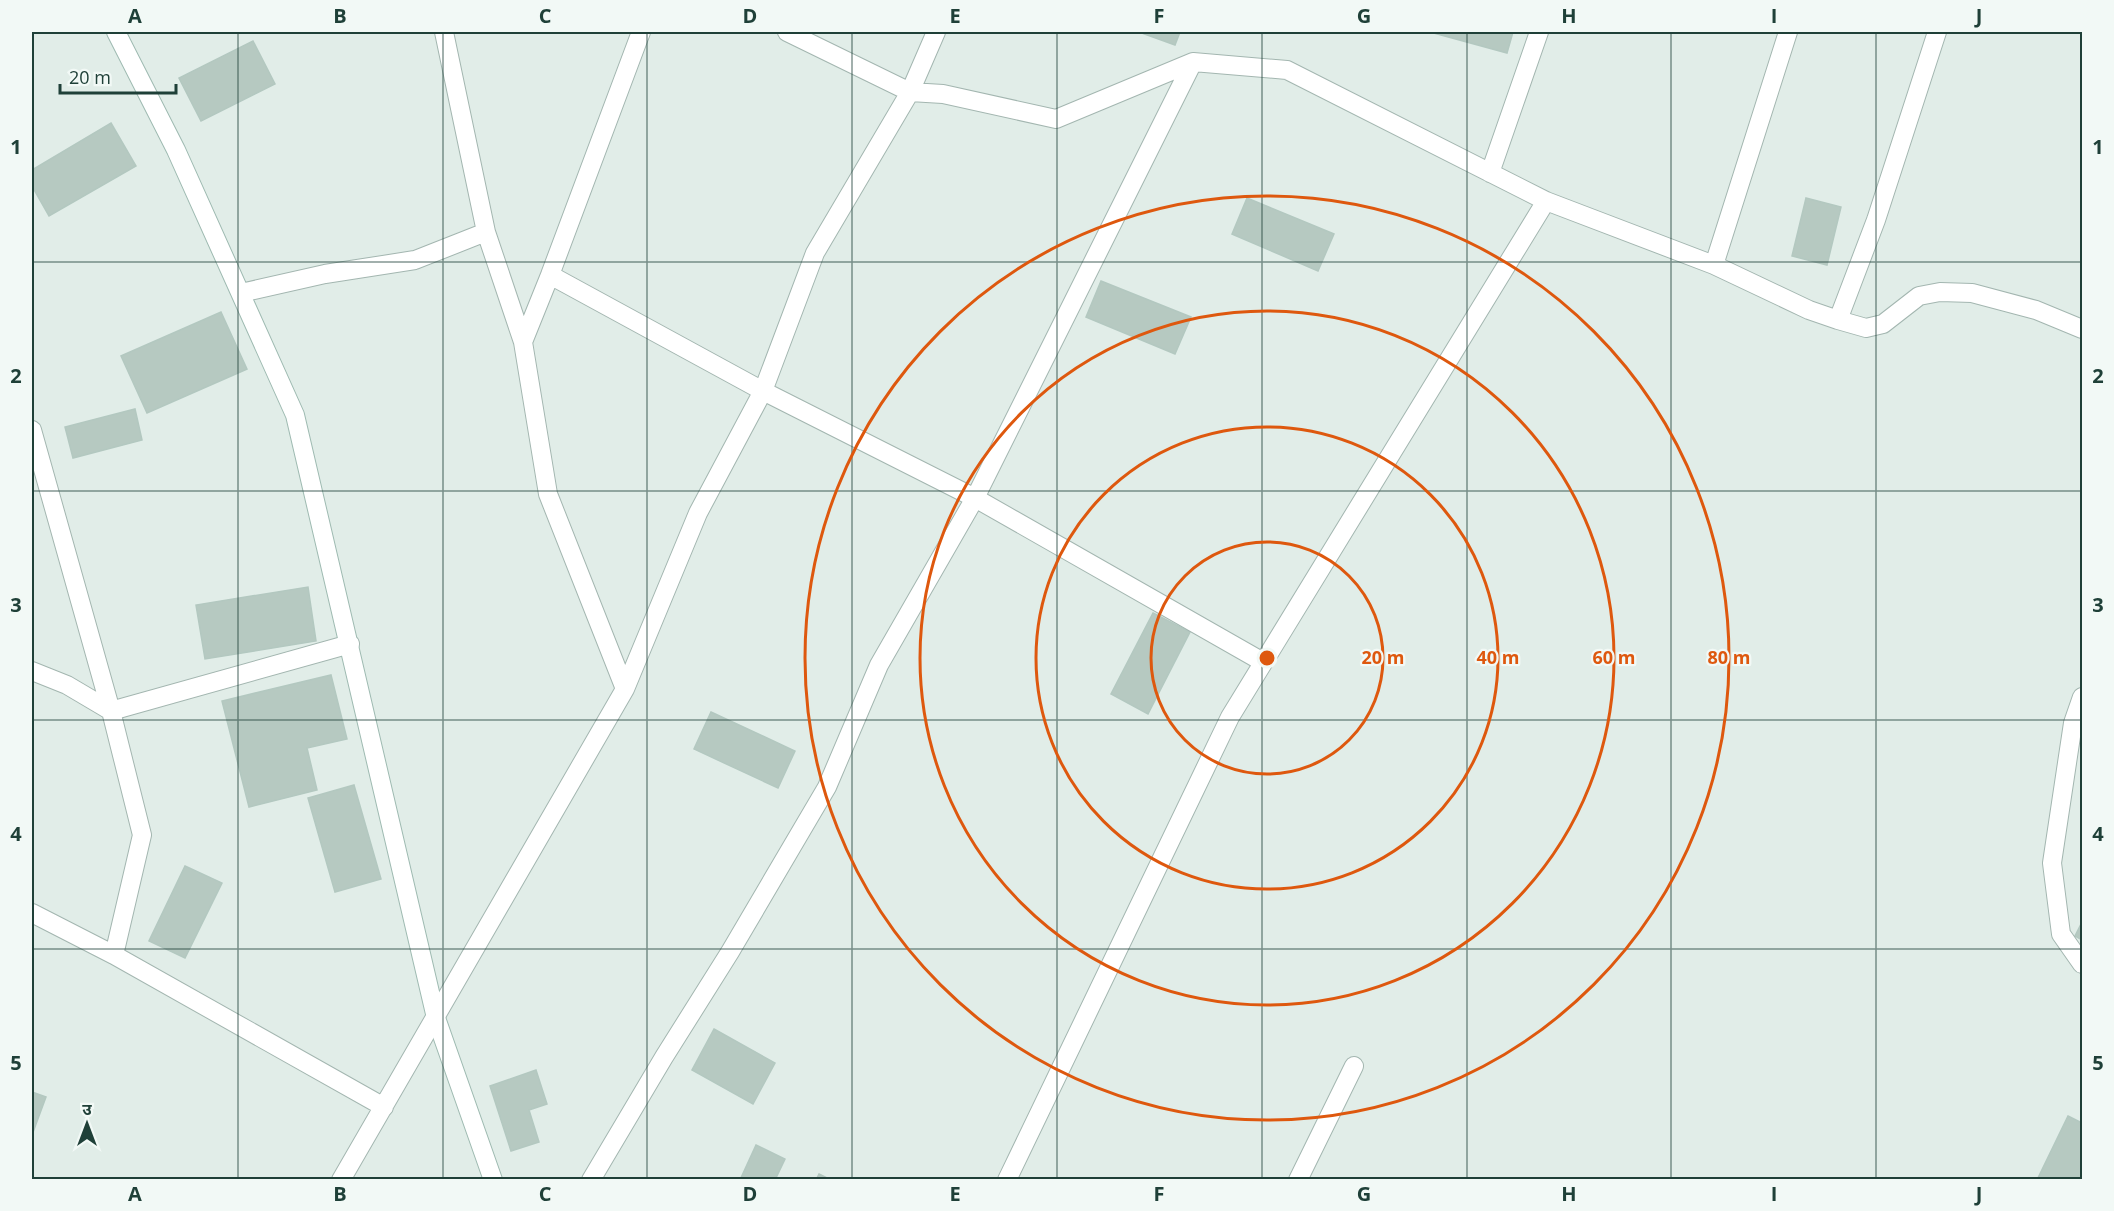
<svg xmlns="http://www.w3.org/2000/svg" width="2114" height="1211" font-family="'Open Sans','Noto Sans Devanagari',sans-serif">
<style>
.building{fill:#b6c9c1;stroke:#b3c8c0;stroke-width:1.5}
.lines{fill:none;stroke-linecap:round;stroke-linejoin:round}
.street-casing{stroke:#a3b6b0;stroke-width:20}
.secondary-casing{stroke:#9ebab1;stroke-width:20}
.street{stroke:#fff;stroke-width:18}
.secondary{stroke:#fff;stroke-width:18}
.grid{fill:none;stroke:#1f4038;stroke-width:1.5;stroke-opacity:0.55}
.ring{fill:none;stroke:#de580e;stroke-width:3}
.centre{fill:#de580e;stroke:#f2f9f6;stroke-width:3}
.ring-label{font-size:18px;text-anchor:middle;font-weight:bold;fill:#de580e;stroke:#f2f9f6;stroke-width:4.5;stroke-linejoin:round;paint-order:stroke}
.neatline{fill:none;stroke:#1f4038;stroke-width:2}
.grid-label{font-size:20px;text-anchor:middle;font-weight:bold;fill:#1f4038}
</style>
<rect width="100%" height="100%" fill="#e1ede8"/>
<path class="building" d="M1139 32H1180L1175 45Z
M1430 32H1513L1507 53Z
M253 41 275 84 201 121 179 78Z
M111 123 136 166 49 216 32 186V170Z
M1247 198 1334 234 1318 271 1232 234Z
M1806 198 1841 207 1827 265 1792 256Z
M1101 281 1191 317 1175 354 1086 317Z
M221 312 247 369 147 413 121 356Z
M135 409 142 440 73 458 65 427Z
M308 587 316 641 205 659 196 605Z
M1153 613 1190 632 1148 714 1111 694Z
M331 675 347 739 307 748 317 790 249 807 222 701Z
M711 712 795 751 778 788 694 749Z
M354 785 381 879 335 892 308 798Z
M185 866 222 883 185 958 149 941Z
M2082 922V940L2075 936Z
M714 1029 775 1063 753 1104 692 1070Z
M536 1070 547 1104 529 1110 539 1142 511 1151 490 1086Z
M32 1092 46 1097 32 1135Z
M2068 1116 2082 1123V1180H2037Z
M756 1145 785 1159 775 1180H740Z
M819 1174 831 1180H816Z"/>
<g class="lines">
<defs>
<path id="street" d="M787 32 910 92 936 32
M1490 173 1539 32
M1714 265 1788 32
M550 275 763 391 975 498 1263 662
M241 293 325 274 415 260 486 232 444 32
M1838 320 1876 220 1937 32
M523 342 550 275 641 32
M32 430 111 711 142 835 114 955 384 1107
M32 671 67 685 111 711 350 644
M625 689 698 513 763 391 815 253 910 92 943 94 1056 119 1193 62 1287 70 1546 201 1714 265 1809 310 1838 320 1866 328 1883 324 1919 296 1940 292 1972 293 2036 310 2082 329
M2082 697 2073 723 2052 863 2061 934 2082 964
M32 913 114 955
M341 1180 625 689 548 494 523 342 486 232
M591 1180 664 1057 730 952 827 787 879 665 975 498 1193 62
M1007 1180 1230 717 1546 201
M1298 1180 1354 1066"/>
<path id="secondary" d="M116 32 176 150 295 415 436 1018 493 1180"/>
</defs>
<use href="#street" class="street-casing"/>
<use href="#secondary" class="secondary-casing"/>
<use href="#street" class="street"/>
<use href="#secondary" class="secondary"/>
</g>
<path class="grid" d="M238 32V1180M443 32V1180M647 32V1180M852 32V1180M1057 32V1180M1262 32V1180M1467 32V1180M1671 32V1180M1876 32V1180M32 262H2082M32 491H2082M32 720H2082M32 949H2082"/>
<g class="ring">
<circle cx="1267" cy="658" r="116"/>
<circle cx="1267" cy="658" r="231"/>
<circle cx="1267" cy="658" r="347"/>
<circle cx="1267" cy="658" r="462"/>
</g>
<circle cx="1267" cy="658" r="9" class="centre"/>
<g class="ring-label">
<text x="1383" y="664">20 m</text>
<text x="1498" y="664">40 m</text>
<text x="1614" y="664">60 m</text>
<text x="1729" y="664">80 m</text>
</g>
<rect width="2114" height="1211" fill="none" stroke="#f2f9f6" stroke-width="66"/>
<g transform="translate(87 1124)" stroke="#f2f9f6" stroke-width="4.5" paint-order="stroke">
<path d="M0-4.5L10 22L0 15L-10 22Z" fill="#1f4038"/>
<text y="-9" font-size="16" font-weight="bold" text-anchor="middle" fill="#1f4038">उ</text>
</g>
<path d="M60 84v9h116v-9" fill="none" stroke="#1f4038" stroke-width="3"/>
<text x="69" y="84" font-size="18" fill="#1f4038" stroke="#f2f9f6" stroke-width="4.5" paint-order="stroke">20 m</text>
<rect x="33" y="33" width="2048" height="1145" class="neatline"/>
<g class="grid-label">
<text x="135" y="23">A</text>
<text x="340" y="23">B</text>
<text x="545" y="23">C</text>
<text x="750" y="23">D</text>
<text x="955" y="23">E</text>
<text x="1159" y="23">F</text>
<text x="1364" y="23">G</text>
<text x="1569" y="23">H</text>
<text x="1774" y="23">I</text>
<text x="1979" y="23">J</text>
<text x="16" y="154">1</text>
<text x="2098" y="154">1</text>
<text x="16" y="383">2</text>
<text x="2098" y="383">2</text>
<text x="16" y="612">3</text>
<text x="2098" y="612">3</text>
<text x="16" y="841">4</text>
<text x="2098" y="841">4</text>
<text x="16" y="1070">5</text>
<text x="2098" y="1070">5</text>
<text x="135" y="1201">A</text>
<text x="340" y="1201">B</text>
<text x="545" y="1201">C</text>
<text x="750" y="1201">D</text>
<text x="955" y="1201">E</text>
<text x="1159" y="1201">F</text>
<text x="1364" y="1201">G</text>
<text x="1569" y="1201">H</text>
<text x="1774" y="1201">I</text>
<text x="1979" y="1201">J</text>
</g>
</svg>
